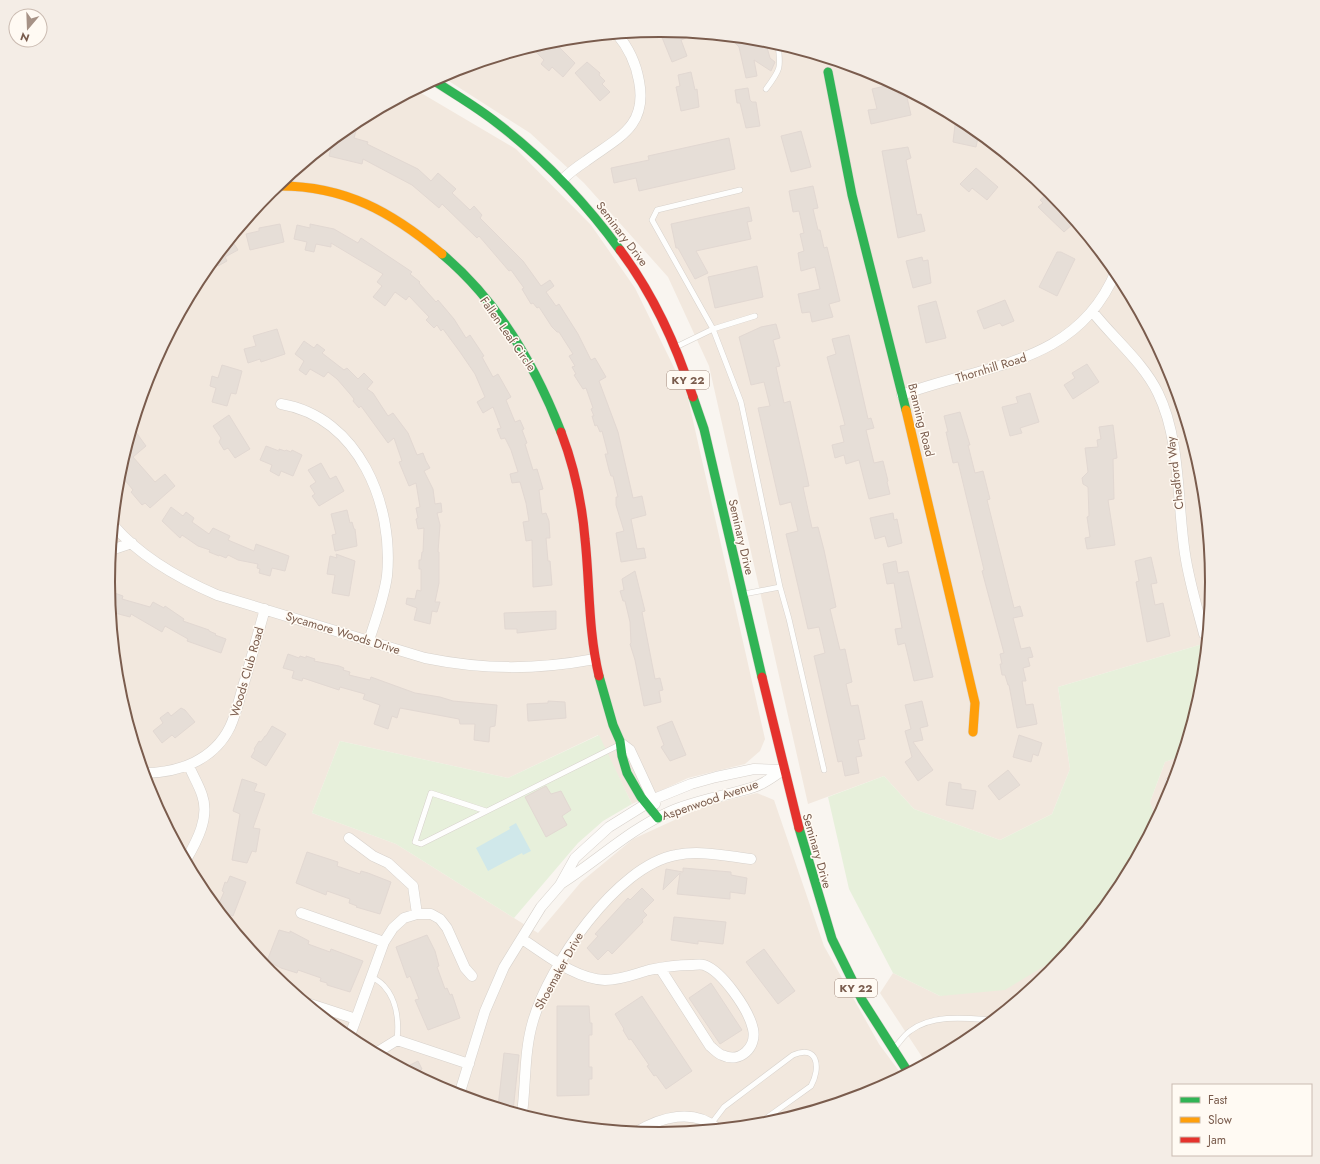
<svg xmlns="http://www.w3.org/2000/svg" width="1320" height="1164" font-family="Jost,sans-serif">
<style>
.residential{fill:#f2e8de}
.green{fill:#e7f0db}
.water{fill:#d0e8ea}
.building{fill:#e6ded7;stroke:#e2d8d2}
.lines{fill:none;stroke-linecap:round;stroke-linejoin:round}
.lane-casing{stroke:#d7d1cb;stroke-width:6}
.street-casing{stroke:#d7d1cb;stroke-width:11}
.fast-casing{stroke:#d9d2cb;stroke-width:10}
.slow-casing{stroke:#d9d2cb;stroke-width:10}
.jam-casing{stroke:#d9d2cb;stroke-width:10}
.lane{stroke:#fefefd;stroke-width:5}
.street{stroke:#fefefd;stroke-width:10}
.fast{stroke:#30b455;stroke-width:9}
.slow{stroke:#ff9f0a;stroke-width:9}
.jam{stroke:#e5322d;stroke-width:9}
.labels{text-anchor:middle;stroke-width:3;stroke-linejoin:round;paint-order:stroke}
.shield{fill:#fffaf3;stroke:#a28b7f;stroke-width:1}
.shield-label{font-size:11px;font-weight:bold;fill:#7a5c4d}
.street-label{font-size:12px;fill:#7a5c4d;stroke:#fffaf3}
.rim{fill:none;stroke:#7a5c4d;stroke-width:2}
</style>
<rect width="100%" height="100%" fill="#f9f5f0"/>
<path class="residential" d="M660 30 768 41 871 72 967 123 1050 192 1119 276 1170 371 1201 475 1212 582 1206 643 1058 687 1070 769 1052 814 1000 840 914 809 884 776 808 804 709 366 668 277 584 183 530 133 441 76 449 72 553 41Z
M416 90 516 149 591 225 635 288 687 394 765 739 760 751 745 764 688 778 632 804 598 735 508 778 340 741 312 813 396 844 538 933 581 882 633 839 705 806 757 793 774 800 824 946 879 1044 902 1075 871 1092 767 1123 660 1134 552 1123 449 1092 353 1041 270 972 201 888 150 793 119 689 108 582 119 474 150 371 201 275 270 192 354 123Z
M1181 756 1170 793 1156 820 1150 802 1165 762Z
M1066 953 1050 972 966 1041 926 1063 880 993 893 973 940 996Z"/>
<path class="green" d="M1206 643 1201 690 1181 756 1165 762 1150 802 1156 820 1119 889 1066 953 1005 990 940 996 893 973 849 889 828 797 884 776 914 809 1000 840 1052 814 1070 769 1058 687Z
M599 735 632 804 603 821 578 843 514 918 396 844 312 813 340 741 508 778Z"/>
<path class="water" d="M516 823 531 851 523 855 522 853 488 871 476 848 510 829 509 827Z"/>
<path class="building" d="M659 30 696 34 681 40 687 56 672 62Z
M729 37 765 40 770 58 775 62 771 71 754 60 757 76 746 78 739 47Z
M549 42 556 48 558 46 575 63 563 77 552 67 549 71 541 64 544 60 535 51 542 44Z
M587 62 600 73 599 75 605 81 602 84 610 92 600 101 575 73Z
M691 72 695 90 697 89 699 107 681 111 676 87 680 86 678 75Z
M894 84 897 86 899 95 906 93 911 115 871 124 868 110 877 109 872 89Z
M748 88 750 100 752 102H756L760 126 746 128 740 103H737L735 90Z
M956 117 979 133 976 147 953 142Z
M359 120 354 138 368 142 367 144 418 169 431 181 438 173 456 189 452 193 470 210 474 206 482 215 480 218 523 261 541 286 550 280 554 286 546 292 556 306 559 304 578 334 591 360 595 358 606 377 599 381 618 432 633 498 642 496 646 515 631 519 637 549 644 548 646 558 621 562 616 533 624 531 616 505V497H618L613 476H611L609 470 605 454H608L602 431 600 432 597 425 595 426 592 416H594L591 409 593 408 586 388 583 389 574 375 576 374 572 367 575 366 569 356 573 354 559 332H557L552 327 539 307 537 308 533 303 531 304 522 289 524 288 511 270 509 271 479 236 477 238 442 204 439 208 412 185 363 159 362 164 329 156 333 140Z
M801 131 811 167 791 172 781 136Z
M729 138 735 169 639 191 636 178 614 183 611 168 649 160 648 156Z
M908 147 911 158 906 160 917 215 921 214 925 231 898 238 882 151Z
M976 168 998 187 987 200 972 188 969 192 960 184Z
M813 186 818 208 813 209 818 230H820L824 248 827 247 840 301 829 304 833 317 812 322 810 312 802 313 798 294 820 289 815 267 801 271 798 253 804 251 800 234 804 233 799 211 793 212 789 191Z
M1050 191 1075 222 1064 232 1038 207 1043 203 1040 200Z
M749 207 752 221 747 222 751 239 696 251 708 273 695 279 678 248H676L671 224Z
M280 224 284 242 250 250 246 234 259 231V228Z
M310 224 334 229 358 243 361 238 412 272 410 274 420 282 419 283 436 302 438 300 454 319 466 338 470 335 484 356 482 357 493 377 498 374 511 397 506 400 515 422 520 420 524 429 522 430 527 443 525 444 533 470 537 469 543 489 539 490 542 514 546 513 549 521 550 538H546L548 561H550L552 585 533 587 532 540 526 541 523 522 529 521 526 503 520 482 512 483 510 474 518 472 511 450 505 438 501 439 497 429 501 428 493 407 483 413 477 402 485 397 475 374 460 352 443 329 441 331 437 325 434 328 426 320 429 317 409 296 406 300 395 292 385 306 373 297 382 286 377 282 383 274 331 243V247L316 244 314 252 305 250 307 242 294 239 297 225 310 228Z
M231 239 238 250 225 257 227 261 218 266 216 263 210 266 209 265Z
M1057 252H1061L1075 259 1057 296 1039 287Z
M922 257 923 261 928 260 931 283 913 288 906 261Z
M757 266 763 297 715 308 708 277Z
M1005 300 1014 321 1002 326 1000 323 984 329 977 311Z
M936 301 946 338 926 343 918 306Z
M776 324 780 338 773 340 780 366 776 367 784 403 790 401 806 472 809 486 803 487 812 528 818 527 824 550 836 607 830 609 840 650 845 649 852 682 846 684 851 706 858 705 865 739 858 740 862 756 856 757 859 773 845 776 842 761 838 762 814 656 825 653 819 627 808 629 786 534 798 531 791 502 780 505 758 408 770 406 764 382 751 385 739 337 761 327Z
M277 329 285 354 261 362 260 359 248 363 244 349 256 346 253 336Z
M849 335 868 419 871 418 874 428 866 430 874 463 883 461 888 481 887 482 890 494 869 499 859 460 846 464 844 455 835 458 832 445 844 442 840 426 845 425 827 357 836 354 832 339Z
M304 341 314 348 317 344 325 350 322 353 344 370 347 368 358 379 364 373 373 382 367 389 373 393 388 416 393 413 408 433 417 455 423 453 426 461 430 468 424 471 433 489 435 504 441 503 442 512 437 513 440 525 438 552H439V583L435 602H440L437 612 432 611 430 624 414 620 417 608 406 604 407 598 415 599 417 590 421 591V569H419V560H421L422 552H423L424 528 418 529 416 519 418 518 416 508 420 507 416 483 409 486 399 462 402 461 394 438 388 443 361 406 359 408 353 401 354 399 350 394 337 379 328 372 324 377 310 369 306 375 299 370 304 361 295 354Z
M1087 364 1099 382 1073 399 1064 385 1075 378 1072 373Z
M222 365 242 371 236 394 231 393 227 406 212 402 216 388 210 386 212 376 218 378Z
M1030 393 1039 422 1020 428 1022 433 1010 436 1002 407 1018 403 1016 397Z
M960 412 970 445H968L975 473 983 471 990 499 987 500 1014 608 1020 606 1023 616 1013 618 1021 649 1030 647 1033 657 1028 658 1030 666 1023 668 1026 681H1022L1026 705 1033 704 1037 724 1017 728 1009 685H1008L1005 675H1002L1000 664H1002L1000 654 1004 653 982 571 984 570 958 462 953 463 946 432H948L944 416Z
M229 415 250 449 235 458 228 448 224 450 219 442 221 438 213 426Z
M1113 425 1117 458 1113 459 1114 499 1108 500 1115 545 1087 549 1085 538 1090 537 1087 517 1089 516 1088 487 1083 484 1082 478 1088 472 1085 448 1098 447 1097 440 1101 439 1099 427Z
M133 428 146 446 133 457 155 482 165 474 175 486 150 508 145 503 142 505 131 492 133 490 119 473Z
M266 446 279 451V449L285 451 286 450 291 452 292 450 302 455 293 476 281 471 279 476 270 471 272 465 260 460Z
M321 463 330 479 336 476 344 491 319 506 312 496 315 494 310 486 316 482 308 470Z
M171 507 183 516 186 512 194 518 192 522 209 534 213 528 230 536 228 540 254 551 256 544 289 556 285 571 272 568 270 576 259 573 260 569 257 568 258 564 238 560 228 555 226 558 219 555V556L209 552 210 550 198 546 182 535 180 538 162 521Z
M347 510 350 523 352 522 354 529H355L357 546 335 551 332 535 336 534 331 514Z
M893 513 894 520 897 519 902 543 888 547 885 536 875 539 870 518Z
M336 554 355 561 349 596 332 593 335 575 327 574 330 556 337 558Z
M1151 557 1157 583 1151 584 1155 605 1163 603 1170 636 1147 642 1136 582 1139 581 1135 561Z
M896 561 898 573 908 571 933 677 914 681 905 643 898 645 895 629 902 628 894 583 887 584 883 564Z
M635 571 645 611 642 612 655 679 660 678 663 690 659 691 661 702 644 706 635 660 630 644 631 643 630 622 625 601H623L620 591 624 590 622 579Z
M109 591 123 596 122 599 150 607 153 602 164 608 165 606 184 619 183 621 209 630V631L216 634 215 635 226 639 221 653 187 641 188 639 165 626 162 632 131 614 130 617 111 612Z
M556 611V629L517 633V629H505L504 613Z
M288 654 299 658 300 656 306 658V656L315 659 314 661 339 666 344 668 343 670 350 672 349 675 370 680 371 677 415 693 440 697 453 701 497 705 495 726 490 727 489 742 474 740 475 724H460L459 719 400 708 397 718 392 716 388 729 374 724 380 705 363 699 365 694 340 687 339 690 303 678 302 681 292 678 294 671 283 668Z
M548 701 565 702 566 718 528 721 527 704 548 703Z
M922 701 928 726 920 728 923 740 913 742 933 770 918 781 905 762 912 757 905 731 911 729 905 705Z
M181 708 185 710 195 722 175 738 172 735 162 743 153 731 163 723 160 718 168 712 171 716Z
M672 721 686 755 670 761 661 747 664 745 657 727Z
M272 726 286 734 266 766 251 757 255 750 254 749 259 741 261 742 265 736H266Z
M1019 735 1042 743 1038 756 1033 754 1031 762 1013 757Z
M1008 770 1020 785 999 800 988 786Z
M242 779 257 784 254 791 265 794 253 828 260 829 256 852 252 851 247 863 232 860 240 814 233 811Z
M949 782 961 784V789L976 791 973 809 946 805Z
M546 786 551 794 561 791 571 810 562 816 567 825 546 837 525 797Z
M307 852 338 862 337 866 360 874 361 871 368 873 391 882 380 914 356 907 357 906 349 903 350 899 327 891 326 895 296 883Z
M683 868 731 872V875L747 878 745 894 730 892V899L677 894 680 873 663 890 666 869 683 872Z
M230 876 246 882 233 916 219 911 220 907 218 906 224 892 222 891 225 882 227 883Z
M642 888 654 900 643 911 647 915 642 920 643 922 612 954 608 950 598 960 587 948 598 936 595 934 628 898 630 900Z
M674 917 726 922 723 944 698 941V944L671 940Z
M279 930 290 933V931L309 941 308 944 330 952 331 949 363 961 350 992 327 985V983L320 981 321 978 298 970 297 973 281 968 267 961Z
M427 935 435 951 439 966 437 967 445 989 447 988 450 995 452 994 460 1018 428 1030 415 1000 419 999 410 976 407 978 396 947Z
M764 949 795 991 778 1004 746 962Z
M711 983 742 1030 720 1044 689 998Z
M642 996 692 1071 666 1089 656 1075 654 1076 647 1066 649 1065 631 1039 629 1040 623 1030 624 1029 615 1014Z
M557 1006H589L590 1023H592V1035H589V1067H592V1079H589V1095L557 1096Z
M504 1053 519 1055 513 1111 498 1107Z
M418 1061 422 1069 415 1074 404 1068Z"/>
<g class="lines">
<defs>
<path id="lane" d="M766 89C781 69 781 68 778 44
M740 190 657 210 652 220 713 329 741 402 780 587 744 594
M678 346 713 329 755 316
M780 587 789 619 824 770
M1167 800 1168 781 1176 773
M486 811 431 793 415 842 421 844 621 744
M371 976C375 979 381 982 384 986 397 1000 399 1022 397 1040
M895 1047C900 1042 904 1035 910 1031 932 1014 966 1018 992 1020
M711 1124 724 1107 793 1055C818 1044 821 1068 811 1086L758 1124"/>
<path id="street" d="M562 180C569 173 577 167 586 161 617 138 648 127 639 81 636 64 628 47 617 34
M1092 311C1113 338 1143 362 1158 393 1181 440 1177 503 1185 554 1189 581 1197 607 1204 634
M902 395C983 364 1077 366 1116 271
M281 404C359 417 394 505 387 576 384 598 376 619 369 640
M114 526C140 556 180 579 217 595L425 658C484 670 536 670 595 659
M111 550 132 543
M622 744 630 750 655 804
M144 773C179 773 214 760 230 727 237 712 240 695 245 680 252 656 258 633 265 609
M349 838 373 856 388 863 413 886 417 914
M186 860C197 841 210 817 202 795 199 785 193 776 189 766
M562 883C598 860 629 830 669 812 696 800 726 796 754 787 764 784 774 776 783 770
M301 913 384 942
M522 939C547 955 575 979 605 980 621 980 635 974 649 970 663 967 678 965 691 965 695 965 700 964 704 965 722 971 749 1010 753 1029 757 1047 740 1064 722 1055 718 1054 714 1049 710 1046L660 968
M307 1003 356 1019
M349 1038 384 942 393 928 404 918 417 914H431L440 919 447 928 465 968 472 976
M376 1053 397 1040 469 1064
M459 1095 485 1011 504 967 541 907 560 885 575 858 609 827 654 799 691 784 716 777 754 769 783 770
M522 1114C526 1083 524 1051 533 1021 549 966 616 866 676 855 700 850 727 856 751 859
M636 1132C661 1117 693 1108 717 1128"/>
<path id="fast" d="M828 72 852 195 906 410
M433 80C454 94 477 107 497 123 544 159 585 202 620 250
M442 254C498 301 535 365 561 432
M693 397 704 429 762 677
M599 676 613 725 620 741 622 756 627 773 641 797 658 818
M799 828 832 939 862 1000 908 1072"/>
<path id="slow" d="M277 186C344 185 392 212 442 254
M906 410 975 703 973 732"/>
<path id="jam" d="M620 250C654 295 676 344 693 397
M561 432C574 466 582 503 585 539 590 585 588 630 599 676
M762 677 799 828"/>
</defs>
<use href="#lane" class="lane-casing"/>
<use href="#street" class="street-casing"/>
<use href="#fast" class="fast-casing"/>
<use href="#slow" class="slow-casing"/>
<use href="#jam" class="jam-casing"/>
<use href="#lane" class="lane"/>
<use href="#street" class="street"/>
<use href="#fast" class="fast"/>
<use href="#slow" class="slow"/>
<use href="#jam" class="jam"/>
</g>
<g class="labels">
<g class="shield">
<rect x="667" y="371" width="42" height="18" rx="3"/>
<rect x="835" y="979" width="42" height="18" rx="3"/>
</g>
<g class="shield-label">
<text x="688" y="384">KY 22</text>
<text x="856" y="992">KY 22</text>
</g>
<g class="street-label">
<text transform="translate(622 234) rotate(53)" y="4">Seminary Drive</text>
<text transform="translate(508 334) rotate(55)" y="4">Fallen Leaf Circle</text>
<text transform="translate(991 368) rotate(-17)" y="4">Thornhill Road</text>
<text transform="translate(921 420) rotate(76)" y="4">Branning Road</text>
<text transform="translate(1175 473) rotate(-97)" y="4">Chadford Way</text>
<text transform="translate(741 537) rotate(77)" y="4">Seminary Drive</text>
<text transform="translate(343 633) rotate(17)" y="4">Sycamore Woods Drive</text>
<text transform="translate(247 672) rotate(-74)" y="4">Woods Club Road</text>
<text transform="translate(710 800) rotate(-19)" y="4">Aspenwood Avenue</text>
<text transform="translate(817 851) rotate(74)" y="4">Seminary Drive</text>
<text transform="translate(559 971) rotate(-61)" y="4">Shoemaker Drive</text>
</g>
</g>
<path d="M0 0H1320V1164H0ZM115 582a545 545 0 1 1 1090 0a545 545 0 1 1-1090 0Z" fill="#f4ede6" fill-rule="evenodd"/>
<path class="rim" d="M115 582a545 545 0 1 1 1090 0a545 545 0 1 1-1090 0Z"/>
<rect x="1172" y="1084" width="140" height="72" fill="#fffaf3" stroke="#cabbb1"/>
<rect x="1180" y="1097" width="20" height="6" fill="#30b455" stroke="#cabbb1"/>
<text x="1208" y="1104" font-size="12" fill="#7a5c4d">Fast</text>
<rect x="1180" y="1117" width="20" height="6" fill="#ff9f0a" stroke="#cabbb1"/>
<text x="1208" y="1124" font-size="12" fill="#7a5c4d">Slow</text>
<rect x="1180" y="1137" width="20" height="6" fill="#e5322d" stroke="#cabbb1"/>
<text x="1208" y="1144" font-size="12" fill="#7a5c4d">Jam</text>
<g transform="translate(28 28) rotate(199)"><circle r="19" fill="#fffaf3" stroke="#cabbb1"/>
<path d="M0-3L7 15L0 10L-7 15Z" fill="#a69286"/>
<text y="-6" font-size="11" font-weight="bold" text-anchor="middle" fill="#7a5c4d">N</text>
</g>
</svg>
